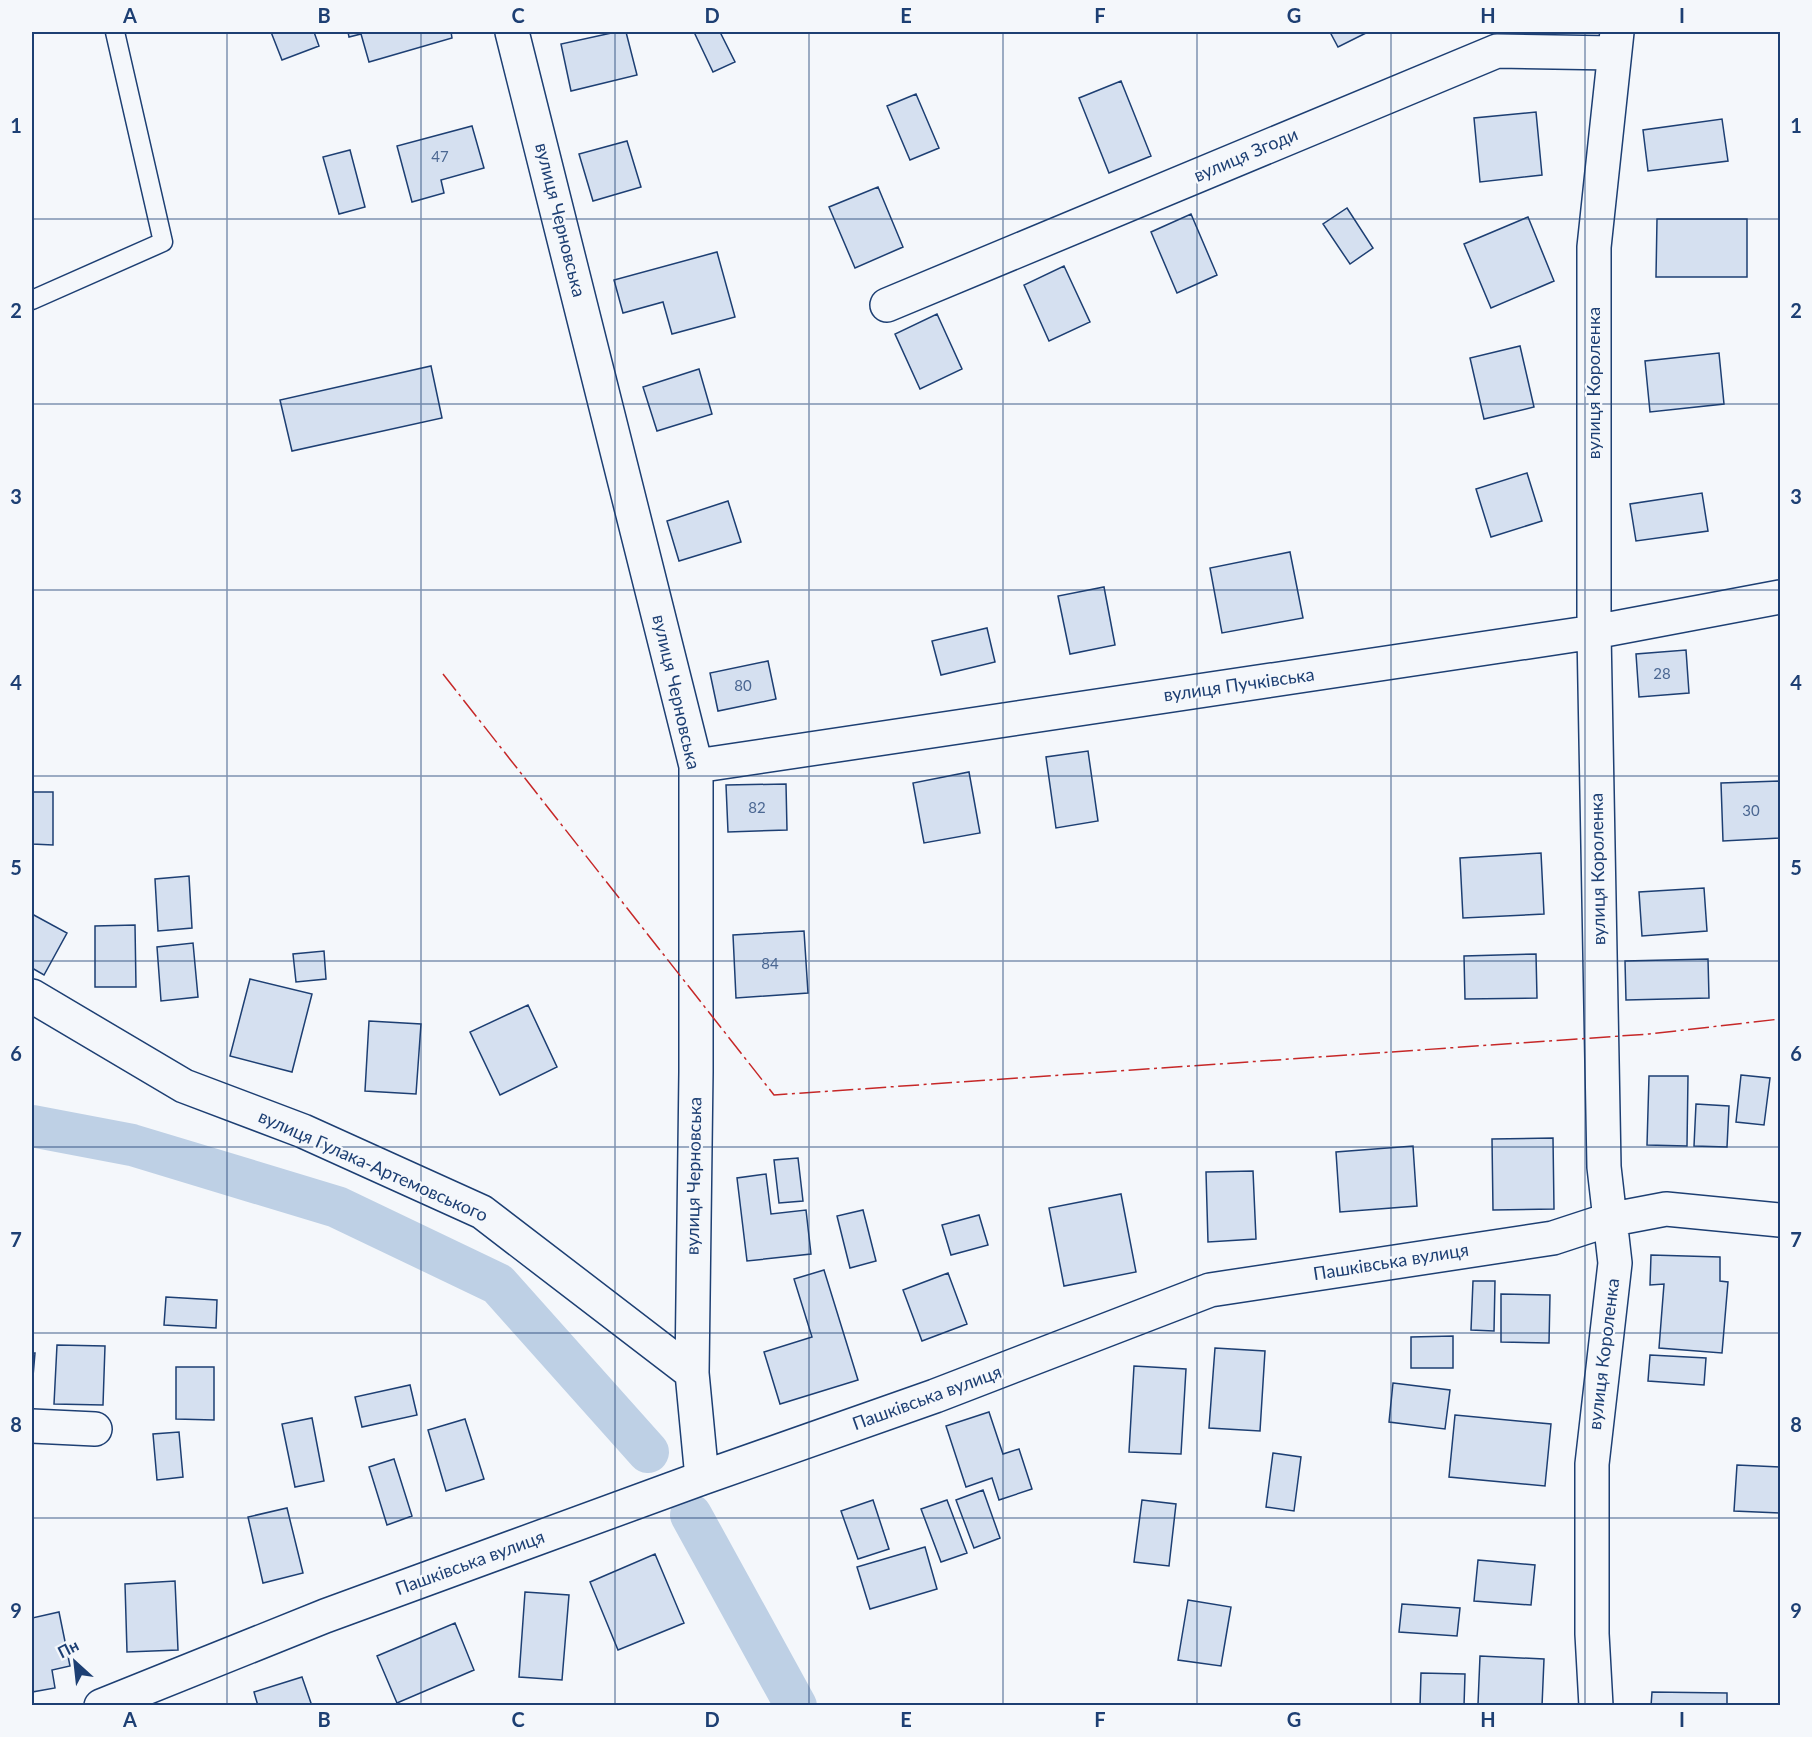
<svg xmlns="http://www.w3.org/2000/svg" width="1812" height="1737" font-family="Lato,sans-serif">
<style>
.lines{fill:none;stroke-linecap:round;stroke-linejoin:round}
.canal{stroke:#bed0e5;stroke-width:42}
.building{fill:#d5e0f0;stroke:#1d3f73;stroke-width:1.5}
.lane-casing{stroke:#1d3f73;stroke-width:21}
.street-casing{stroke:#1d3f73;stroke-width:36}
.lane{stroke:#f4f7fb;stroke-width:18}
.street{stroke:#f4f7fb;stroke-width:33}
.power{stroke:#c62828;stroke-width:1.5;stroke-dasharray:21 4.5 3 4.5;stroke-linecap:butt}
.grid{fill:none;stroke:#1d3f73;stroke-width:1.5;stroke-opacity:0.55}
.labels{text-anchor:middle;stroke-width:4.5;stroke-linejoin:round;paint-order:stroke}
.number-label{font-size:15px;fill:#4b6792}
.street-label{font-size:18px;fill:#1d3f73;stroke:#f4f7fb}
.neatline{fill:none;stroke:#1d3f73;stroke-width:2}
.grid-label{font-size:20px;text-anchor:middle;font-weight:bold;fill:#1d3f73}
</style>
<rect width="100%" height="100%" fill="#f4f7fb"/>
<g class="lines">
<path class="canal" d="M32 1126 132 1145 337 1207 498 1284 648 1452
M691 1515 796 1706"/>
</g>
<path class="building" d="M271 32H314L319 46 282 60Z
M348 32H451L452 38 369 62 361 34 349 37Z
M616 32H626L637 75 571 91 561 44Z
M694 32H720L735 62 713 72Z
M1330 32H1368L1338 47Z
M1121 81 1151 156 1109 173 1079 98Z
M916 94 939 148 910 160 887 106Z
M1536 112 1542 175 1480 182 1474 118Z
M1722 119 1728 161 1648 171 1643 130Z
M472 126 484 168 441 180 444 193 412 202 397 146Z
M627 141 641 187 593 201 579 154Z
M350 150 365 207 339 214 323 157Z
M878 187 903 247 855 268 829 207Z
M1347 208 1373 248 1350 264 1323 224Z
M1191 214 1217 275 1177 293 1151 232Z
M1528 217 1554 281 1491 308 1464 244Z
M1657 219H1747V277H1656Z
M717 252 735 317 672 334 663 302 623 313 614 280Z
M1064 266 1090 322 1049 341 1024 285Z
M937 314 962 369 920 389 895 334Z
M1520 346 1534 407 1484 419 1470 358Z
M1719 353 1724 404 1650 412 1645 361Z
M431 366 442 418 292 451 280 400Z
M699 369 712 414 657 431 643 387Z
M1527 473 1542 521 1491 537 1476 489Z
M1702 493 1708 531 1636 541 1630 504Z
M728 501 741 542 679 561 667 521Z
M1290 552 1303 618 1222 633 1210 568Z
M1104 587 1115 645 1070 654 1058 596Z
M987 628 995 662 941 675 932 641Z
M1686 650 1689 693 1639 697 1636 654Z
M768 661 776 699 718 711 710 673Z
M1088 751 1098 821 1056 828 1046 757Z
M969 772 980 833 924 843 913 783Z
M1780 781V838L1723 841 1721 783Z
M786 784 787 830 728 832 726 785Z
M32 792H53V845L32 844Z
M1541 853 1544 914 1463 918 1460 858Z
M189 876 192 928 158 931 155 879Z
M1704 888 1707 931 1642 936 1639 892Z
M32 914 67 933 44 975 32 968Z
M135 925 136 987H95V926Z
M804 931 808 993 736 998 733 935Z
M193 943 198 997 161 1001 157 947Z
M324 951 326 979 296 982 293 954Z
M1536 954 1537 998 1465 999 1464 956Z
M1708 959 1709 998 1626 1000 1625 961Z
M250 979 312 994 292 1072 230 1056Z
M528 1005 557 1067 500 1095 470 1032Z
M369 1021 421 1024 416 1094 365 1091Z
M1741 1075 1770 1078 1764 1125 1736 1122Z
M1649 1076H1688L1687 1146 1647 1145Z
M1696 1104 1729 1106 1727 1147 1694 1146Z
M1553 1138 1554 1209 1493 1210 1492 1139Z
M1413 1146 1417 1206 1340 1212 1336 1152Z
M798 1158 803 1201 779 1203 774 1160Z
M1253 1171 1256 1239 1208 1242 1206 1172Z
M766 1174 771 1214 806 1210 811 1254 747 1261 737 1178Z
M1121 1194 1136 1272 1064 1286 1049 1208Z
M863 1210 876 1261 850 1268 837 1216Z
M979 1215 988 1245 951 1255 942 1225Z
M1651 1255 1720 1257V1281L1728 1282 1722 1353 1659 1348 1664 1284 1650 1285Z
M824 1270 858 1380 780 1404 764 1352 812 1337 794 1279Z
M948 1273 967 1324 922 1341 903 1290Z
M1473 1281H1495L1494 1331 1471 1330Z
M1501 1294 1550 1295 1549 1343 1501 1342Z
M166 1297 217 1300 216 1328 164 1325Z
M1453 1336V1368H1411V1337Z
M57 1345 105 1346 103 1405 54 1404Z
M1215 1348 1265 1351 1260 1431 1209 1428Z
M32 1353H35L32 1388Z
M1650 1355 1706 1358 1704 1385 1648 1381Z
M1134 1366 1186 1369 1181 1454 1129 1452Z
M176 1367H214V1420L176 1419Z
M1393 1383 1450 1390 1445 1429 1389 1422Z
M410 1385 417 1415 362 1427 355 1397Z
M989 1412 1003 1454 1019 1449 1032 1489 999 1500 992 1478 966 1487 946 1426Z
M1455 1415 1551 1424 1545 1486 1449 1477Z
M312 1418 324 1481 295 1487 282 1424Z
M465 1419 484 1479 446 1491 428 1430Z
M179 1432 183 1477 157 1480 153 1434Z
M1273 1453 1301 1457 1294 1511 1266 1507Z
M394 1459 412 1516 387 1525 369 1467Z
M1737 1465 1780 1467V1513L1734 1511Z
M983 1490 1000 1538 974 1548 956 1500Z
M873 1500 889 1549 858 1559 841 1511Z
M947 1500 967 1553 941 1562 921 1509Z
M1142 1500 1176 1504 1169 1566 1134 1562Z
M287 1508 303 1573 263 1583 248 1517Z
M925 1547 937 1589 870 1609 857 1567Z
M655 1554 684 1623 618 1650 590 1582Z
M1478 1560 1535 1565 1531 1605 1474 1601Z
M175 1581 178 1650 127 1652 125 1584Z
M525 1592 569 1595 562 1680 519 1677Z
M1188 1600 1231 1607 1221 1666 1178 1660Z
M1402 1604 1460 1608 1457 1636 1399 1632Z
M59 1612 70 1666 52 1670 55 1688 32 1692V1618Z
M455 1623 474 1670 397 1703 377 1656Z
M1480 1656 1544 1659 1542 1706 1478 1704Z
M1421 1673 1465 1674 1464 1706H1420Z
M302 1677 312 1706H258L254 1692Z
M1652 1692 1727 1693V1706H1651Z"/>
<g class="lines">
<defs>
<path id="lane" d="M32 300 163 242 115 32"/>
<path id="street" d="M512 32 696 766V1072L692 1373 702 1478
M887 305 1497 51 1614 53
M696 766 1594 632 1780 597
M32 996 184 1086 303 1131 482 1212 692 1373
M32 1426 95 1429
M101 1706 325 1616 702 1478 935 1396 1210 1290 1553 1238 1608 1220 1666 1209 1780 1220
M1596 1706 1592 1634V1464L1615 1263 1604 1167 1594 632V247L1617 32"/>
</defs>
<use href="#lane" class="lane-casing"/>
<use href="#street" class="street-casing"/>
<use href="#lane" class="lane"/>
<use href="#street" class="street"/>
<path class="power" d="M443 674 774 1095 1649 1034 1780 1019"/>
</g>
<path class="grid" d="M227 32V1706M421 32V1706M615 32V1706M809 32V1706M1003 32V1706M1197 32V1706M1391 32V1706M1585 32V1706M32 219H1780M32 404H1780M32 590H1780M32 776H1780M32 961H1780M32 1147H1780M32 1333H1780M32 1518H1780"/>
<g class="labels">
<g class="number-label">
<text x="440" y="162">47</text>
<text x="1662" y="679">28</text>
<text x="743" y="691">80</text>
<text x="757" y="813">82</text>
<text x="1751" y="816">30</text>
<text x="770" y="969">84</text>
</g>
<g class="street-label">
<text transform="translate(1246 155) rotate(-23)" y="6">вулиця Згоди</text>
<text transform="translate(560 220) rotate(76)" y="6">вулиця Черновська</text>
<text transform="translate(1594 383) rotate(-90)" y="6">вулиця Короленка</text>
<text transform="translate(1239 685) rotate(-8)" y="6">вулиця Пучківська</text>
<text transform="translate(676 692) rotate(77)" y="6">вулиця Черновська</text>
<text transform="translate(1598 869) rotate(-91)" y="6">вулиця Короленка</text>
<text transform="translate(373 1166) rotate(24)" y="6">вулиця Гулака-Артемовського</text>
<text transform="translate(694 1176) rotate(-89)" y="6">вулиця Черновська</text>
<text transform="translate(1391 1262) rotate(-9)" y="6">Пашківська вулиця</text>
<text transform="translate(1604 1354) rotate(-83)" y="6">вулиця Короленка</text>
<text transform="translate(927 1398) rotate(-20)" y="6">Пашківська вулиця</text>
<text transform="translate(470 1563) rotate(-20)" y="6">Пашківська вулиця</text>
</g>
</g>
<rect width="1812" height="1737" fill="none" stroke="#f4f7fb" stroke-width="66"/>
<g transform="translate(75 1662) rotate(333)" stroke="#f4f7fb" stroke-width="4.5" paint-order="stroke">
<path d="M0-4.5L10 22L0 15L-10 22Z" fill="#1d3f73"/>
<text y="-9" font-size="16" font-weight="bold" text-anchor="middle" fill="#1d3f73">Пн</text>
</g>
<rect x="33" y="33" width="1746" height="1671" class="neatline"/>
<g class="grid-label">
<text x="130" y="23">A</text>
<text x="324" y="23">B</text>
<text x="518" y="23">C</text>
<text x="712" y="23">D</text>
<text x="906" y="23">E</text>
<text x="1100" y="23">F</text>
<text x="1294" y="23">G</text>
<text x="1488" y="23">H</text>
<text x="1682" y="23">I</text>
<text x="16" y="133">1</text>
<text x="1796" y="133">1</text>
<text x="16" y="318">2</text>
<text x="1796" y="318">2</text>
<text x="16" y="504">3</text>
<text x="1796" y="504">3</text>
<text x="16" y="690">4</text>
<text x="1796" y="690">4</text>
<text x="16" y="875">5</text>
<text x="1796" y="875">5</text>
<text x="16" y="1061">6</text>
<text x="1796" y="1061">6</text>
<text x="16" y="1247">7</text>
<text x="1796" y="1247">7</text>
<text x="16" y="1432">8</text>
<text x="1796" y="1432">8</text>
<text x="16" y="1618">9</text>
<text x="1796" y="1618">9</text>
<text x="130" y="1727">A</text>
<text x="324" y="1727">B</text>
<text x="518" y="1727">C</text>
<text x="712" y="1727">D</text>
<text x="906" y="1727">E</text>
<text x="1100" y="1727">F</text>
<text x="1294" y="1727">G</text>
<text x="1488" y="1727">H</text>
<text x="1682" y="1727">I</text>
</g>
</svg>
